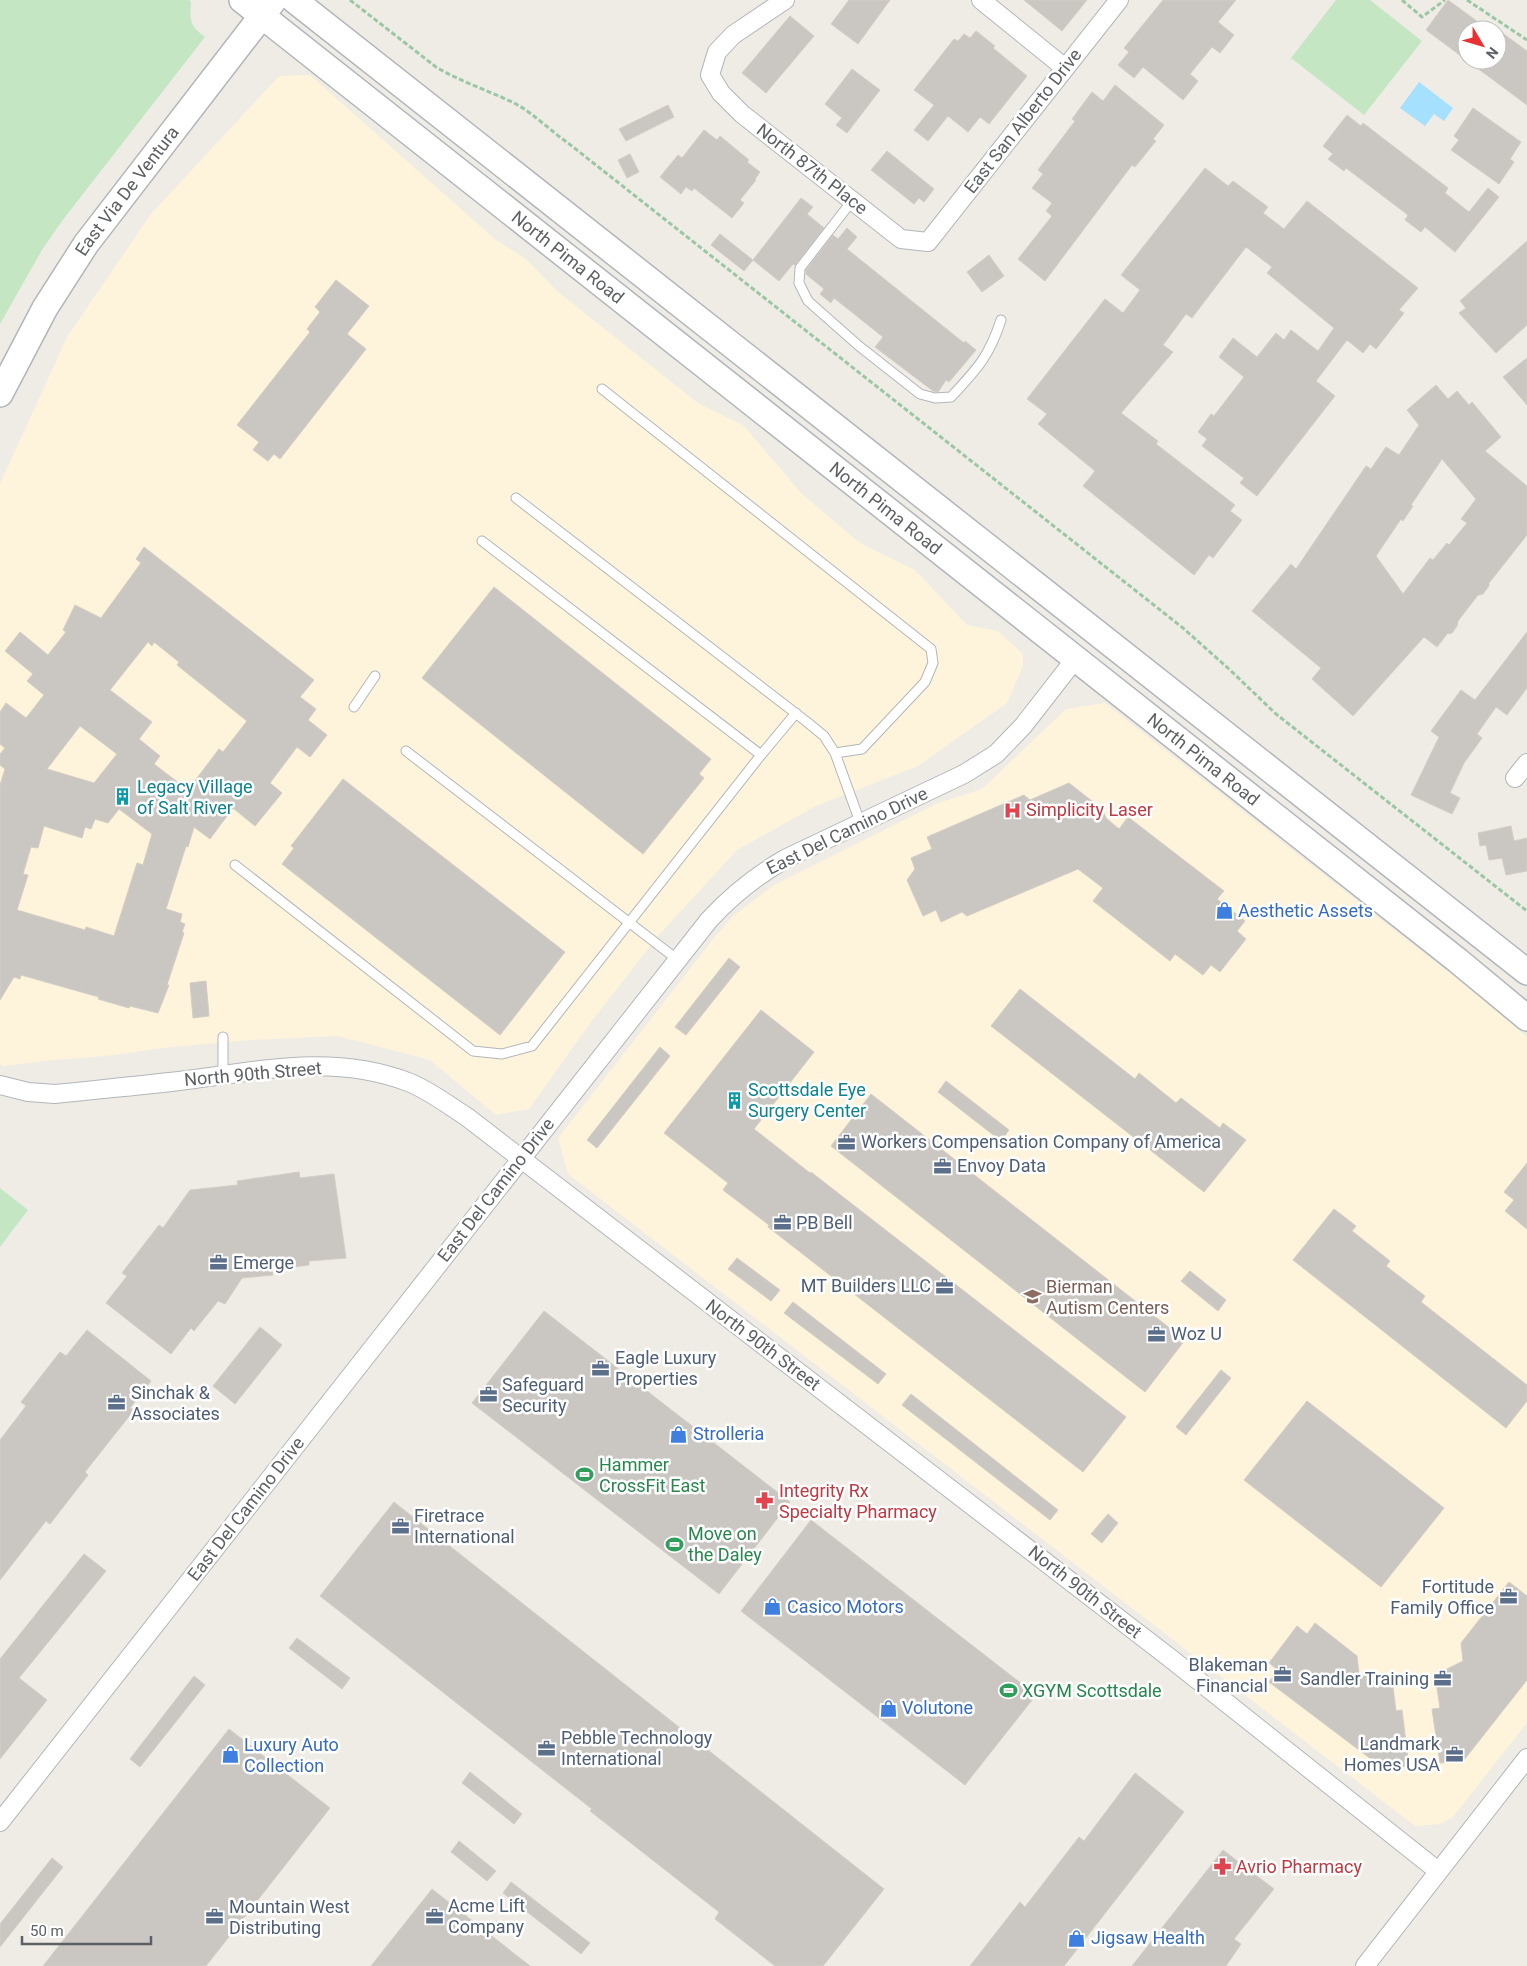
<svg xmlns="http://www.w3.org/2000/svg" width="1527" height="1966" font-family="Roboto,sans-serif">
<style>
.commercial{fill:#fef3db}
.green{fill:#c5e6c2}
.water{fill:#a5e0ff}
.building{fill:#cac7c2;stroke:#d4cdc3;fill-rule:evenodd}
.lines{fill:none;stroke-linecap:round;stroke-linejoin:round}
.service-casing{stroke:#b2b6ba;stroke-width:11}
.minor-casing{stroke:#b2b6ba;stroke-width:20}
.secondary-casing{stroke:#b1b5ba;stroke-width:28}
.path{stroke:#9bc7a4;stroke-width:3;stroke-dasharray:5 2.5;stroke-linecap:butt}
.service{stroke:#fff;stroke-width:9}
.minor{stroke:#fff;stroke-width:18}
.secondary{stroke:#fff;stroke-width:25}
.labels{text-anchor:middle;stroke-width:5;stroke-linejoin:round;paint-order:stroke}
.street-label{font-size:18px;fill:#5d6165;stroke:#fff}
.culture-label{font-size:18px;fill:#0d838f;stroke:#fff;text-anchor:start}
.health-label{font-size:18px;fill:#be3a42;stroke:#fff;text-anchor:start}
.shop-label{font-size:18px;fill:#366cbe;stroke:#fff;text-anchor:start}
.service-label{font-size:18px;fill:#4e5e75;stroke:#fff;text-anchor:start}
.education-label{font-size:18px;fill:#785e54;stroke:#fff;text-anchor:start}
.leisure-label{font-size:18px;fill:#27864d;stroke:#fff;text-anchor:start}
</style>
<rect width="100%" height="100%" fill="#efece5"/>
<path class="commercial" d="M310 75 496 240 526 259 557 291 698 403 743 425 801 493 860 543 915 570 967 625 998 631 1023 654V666L1007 703 918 766 816 806 737 850 658 936 588 1026 529 1109 496 1115 430 1060 338 1036 252 1040 172 1047 106 1056 54 1060 4 1066 0 1064V484L67 337 151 214 279 76Z
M1105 703 1471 990 1527 1037V1723L1452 1818 1440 1824 1415 1826 568 1174 558 1138 714 938 732 917 774 885 938 803 982 789 1066 709Z"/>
<path class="green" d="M0 0H189L191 2C190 21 189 25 205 37L62 221 42 250 0 324Z
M1336 0H1370L1422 41 1364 115 1291 58Z
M0 1188 28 1210 0 1247Z"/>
<path class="water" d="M1419 82 1453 108 1444 121 1434 114 1425 126 1400 108Z"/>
<path class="building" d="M849 0H890L858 44 831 24Z
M1024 0H1087L1062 31Z
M1163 0H1236L1218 22 1234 35 1220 53 1212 47 1190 74 1198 81 1183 100 1143 67 1134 78 1118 65 1129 52 1124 48Z
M1448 0 1489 30H1467V60H1497V29L1527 51V105L1426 30Z
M790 16 814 36 766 93 742 73Z
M976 31 995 46 993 48 1027 76 989 124 980 117 968 132 948 116 928 141 914 130 934 105 914 90 954 39 958 41 964 34 970 38Z
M852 69 880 90 847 133 836 125 842 118 825 104Z
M1115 85 1164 125 1153 139 1156 141 1135 167 1132 165 1045 281 1018 259 1052 216 1046 211 1052 203 1032 188 1043 174 1038 170 1075 121 1072 119 1092 92 1103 101Z
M668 105 674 117 626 141 619 129Z
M1473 108 1521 142 1510 159 1514 162 1499 184 1451 150 1459 140 1454 136Z
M1347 115 1361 126 1363 123 1448 188 1445 193 1469 212 1488 188 1499 197 1455 252 1425 227 1421 232 1405 220 1408 215 1346 168 1344 171 1328 159 1333 154 1323 146Z
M704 130 717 140 720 136 749 160 747 162 760 172 755 179 756 180 740 200 744 203 732 218 694 188 692 191 686 187 681 194 660 177 678 155 682 158Z
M887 151 934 189 924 202 919 198 914 204 871 170Z
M630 154 639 172 627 178 618 160Z
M1205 168 1228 186 1233 181 1268 207 1263 213 1284 229 1307 201 1418 288 1399 310 1404 313 1376 349 1370 344 1363 353 1347 340 1316 381 1335 396 1257 496 1240 483 1244 478 1202 446 1207 439 1198 432 1211 414 1214 416 1244 377 1219 357 1233 338 1257 357 1276 333 1284 340 1291 330 1318 351 1334 328 1267 273 1272 267 1246 247 1192 318 1186 314 1163 345 1173 352 1121 413 1158 441 1156 444 1235 505 1230 511 1242 520 1213 558 1209 555 1194 575 1083 486 1095 471 1038 424 1047 414 1027 399 1105 299 1123 313 1140 290 1121 275Z
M801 198 813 207 807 214 824 228 795 265 793 264 779 281 753 260Z
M847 228 857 237 847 249 964 343 965 341 976 350 949 382 946 380 938 392 933 391 875 347 883 337 834 298 831 303 820 294 824 289 806 274V270L833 235 838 239Z
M720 234 753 260 744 271 711 245Z
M1527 241V325L1496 353 1459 313 1466 308 1460 301Z
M989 255 1004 276 982 292 967 272Z
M336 280 369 306 347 334 366 349 280 459 274 454 268 461 253 450 259 442 237 425 310 332 307 329 320 312 315 307Z
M1527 358V405L1503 377Z
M1436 385 1448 399 1457 391 1469 405 1472 402 1501 437 1485 451 1527 486V535L1489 583V586L1483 594 1478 595 1458 621 1457 626 1452 633 1447 634 1437 647 1424 637 1353 716 1312 679 1321 668 1252 611 1291 564 1296 569 1366 466 1371 469 1386 447 1399 455 1419 425 1407 410ZM1442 459 1476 499 1461 519 1467 523 1449 545 1447 543 1433 560 1430 558 1403 594 1376 556 1401 519 1403 521 1413 506 1411 505Z
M144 547 314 680 300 697 316 709 308 720 327 735 310 757 297 747 270 783 282 793 255 826 233 808 210 839 194 827 188 847 186 846 166 909 182 914 180 922 185 924 182 932 184 933 167 985H169L158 1013 130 1006 129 1008 98 999 99 997 21 975 20 979 14 977 0 1000V785L5 769 0 765V754L5 748 0 744V712L6 703 26 718 44 695 27 681 33 674 5 651 20 632 48 655 66 632 63 630 75 605 101 618 141 563 136 559ZM148 642 152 646 154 642 179 662 177 665 247 721 223 752 219 749 188 790 154 764 160 756 139 739 152 722 110 690ZM80 726 117 754 94 783 47 769ZM119 809 152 834 143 865 137 863 114 936 86 927 85 930 17 910 28 875 23 874 31 847 38 848 44 826 82 838 85 827 91 829 95 819 108 823Z
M494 587 711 759 699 774 704 778 643 854 422 678Z
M1527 632V688L1507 715 1496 707 1477 734 1482 738 1464 763 1450 793 1460 798 1452 814 1411 795 1439 737 1431 731 1461 690 1475 700Z
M343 779 565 952 500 1035 282 864 294 848 291 846Z
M1069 783 1102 809 1106 818 1119 829 1128 817 1224 891 1217 899 1245 921 1237 931 1246 939 1220 972 1211 965 1203 975 1175 954 1170 961 1093 901 1103 888 1078 869 967 916 962 912 941 922 936 910 923 916 907 880 915 869 911 858 932 849 927 837 1024 795 1030 800Z
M1511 826 1514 841 1527 838V871L1506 875 1502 858 1489 860 1486 845 1480 846 1478 833Z
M729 958 740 967 686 1035 675 1027Z
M206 981 209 1016 193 1018 190 983Z
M1020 989 1135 1079 1139 1073 1176 1103 1181 1098 1220 1128 1223 1123 1246 1140 1204 1192 991 1026Z
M761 1010 814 1052 754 1129 810 1173 811 1172 1126 1417 1083 1472 768 1227 769 1225 723 1190 728 1183 664 1133Z
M660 1047 670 1056 597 1148 587 1140Z
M946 1081 1009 1130 1001 1141 938 1092Z
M871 1094 1185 1340 1145 1392 831 1146Z
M1527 1163V1229L1505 1211 1514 1200 1504 1192Z
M299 1172 300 1178 334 1174 346 1258 309 1261V1265L272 1270 273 1275 242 1278 225 1304 218 1301 194 1331 191 1328 171 1354 106 1303 127 1276 122 1273 159 1225 163 1228 190 1190 238 1185 237 1181Z
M1334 1209 1356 1226 1352 1231 1390 1261 1386 1266 1425 1296 1421 1302 1527 1385V1401L1506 1428 1293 1260Z
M737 1258 780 1290 771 1301 728 1269Z
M1190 1271 1226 1300 1218 1311 1181 1281Z
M793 1302 886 1374 878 1384 784 1313Z
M544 1311 790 1502 719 1594 472 1403Z
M260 1327 282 1345 235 1404 213 1386Z
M87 1330 151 1381 130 1408 134 1410 85 1472 88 1475 50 1524 46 1521 0 1580V1440L26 1406 21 1402 60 1352 66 1356Z
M1221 1370 1231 1378 1186 1435 1176 1427Z
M911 1394 1058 1510 1050 1520 902 1405Z
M1307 1401 1444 1508 1381 1587 1244 1480Z
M394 1502 884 1889 823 1966H775L715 1919 719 1912 590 1811 592 1809 320 1596Z
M1108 1514 1118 1523 1102 1543 1091 1534Z
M811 1520 1036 1695 965 1785 741 1611Z
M84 1554 106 1571 19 1678 47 1700 0 1759V1659Z
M1509 1582 1527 1596V1680L1464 1760 1440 1763 1432 1709 1440 1708 1435 1675 1463 1661 1461 1643Z
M1315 1623 1357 1656 1359 1674 1392 1679 1396 1711 1402 1710 1409 1766 1384 1769 1269 1682 1278 1670 1269 1663 1297 1626 1307 1634Z
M297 1638 350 1678 342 1689 289 1648Z
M194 1676 205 1685 140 1767 130 1759Z
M229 1729 330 1808 206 1966H43Z
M470 1772 522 1814 514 1824 462 1783Z
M1135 1773 1184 1812 1064 1966H970L1020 1902 1025 1907 1079 1837 1084 1841Z
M459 1841 496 1871 487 1881 451 1852Z
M1223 1850 1274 1889 1234 1939 1241 1944 1226 1966H1132Z
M52 1858 63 1867 0 1947V1924Z
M511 1882 590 1943 581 1954 503 1893Z
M432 1889 530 1966H371Z"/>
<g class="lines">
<defs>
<path id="service" d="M852 201 800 268 799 283 808 301 859 346 920 394 935 398 951 397C977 369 989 357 1001 320
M516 498 807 722 824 736 835 753 862 749 925 682 933 663 931 649 602 389
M354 707 375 676
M406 751 678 960
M835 753 860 822
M761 755 796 713
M235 865 473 1051 502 1054 532 1046 761 755 482 541
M223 1075V1037"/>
<path id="minor" d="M785 0 733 35 717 52 710 75 721 93 742 114 901 239 928 242 1119 0
M981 0 1065 68
M1515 778 1527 763
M0 1085 28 1092 55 1094C102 1089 148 1085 195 1079 268 1069 336 1055 408 1082 429 1090 448 1105 467 1117L1170 1658 1438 1871
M0 1822 709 920C732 895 756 876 785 859L964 774 996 754 1023 726 1076 658
M1365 1966 1527 1758"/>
<g id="secondary">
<path id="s1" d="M242 0 1457 960 1527 1018"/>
<path d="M294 0 1527 972"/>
<path id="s2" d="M0 394 45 308 86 244 274 0"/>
</g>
</defs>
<use href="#service" class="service-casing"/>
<use href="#minor" class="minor-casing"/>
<use href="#secondary" class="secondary-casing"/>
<path class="path" d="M350 0 436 67C461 82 490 91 516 104 534 114 551 131 568 143L1183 628 1229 669 1276 714 1527 911
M1402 0 1422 17 1445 0
M1467 0 1527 40"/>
<use href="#service" class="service"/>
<use href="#minor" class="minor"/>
<use href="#secondary" class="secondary"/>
</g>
<defs>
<symbol id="building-bare" viewBox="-9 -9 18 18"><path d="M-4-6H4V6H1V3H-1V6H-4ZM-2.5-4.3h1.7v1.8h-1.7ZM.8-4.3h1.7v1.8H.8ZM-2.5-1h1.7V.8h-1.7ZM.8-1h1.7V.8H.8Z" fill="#0f9aa8" stroke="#fff" stroke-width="2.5" paint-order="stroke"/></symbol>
<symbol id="hospital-bare" viewBox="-9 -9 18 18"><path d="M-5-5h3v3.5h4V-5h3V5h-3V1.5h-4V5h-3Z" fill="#e0444e" stroke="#fff" stroke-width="2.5" paint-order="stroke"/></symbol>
<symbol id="shop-bare" viewBox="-9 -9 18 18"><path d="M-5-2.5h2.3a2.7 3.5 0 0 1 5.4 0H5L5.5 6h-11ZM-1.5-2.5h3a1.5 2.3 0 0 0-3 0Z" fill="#3f7fe0" stroke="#fff" stroke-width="2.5" paint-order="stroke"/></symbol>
<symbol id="office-bare" viewBox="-9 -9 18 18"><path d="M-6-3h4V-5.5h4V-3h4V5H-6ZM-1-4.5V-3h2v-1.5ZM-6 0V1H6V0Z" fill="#5c6f8a" stroke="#fff" stroke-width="2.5" paint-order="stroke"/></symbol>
<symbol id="school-bare" viewBox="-9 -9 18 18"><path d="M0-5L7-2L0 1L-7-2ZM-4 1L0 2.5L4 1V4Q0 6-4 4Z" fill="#8d6e63" stroke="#fff" stroke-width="2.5" paint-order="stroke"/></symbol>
<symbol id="stadium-bare" viewBox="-9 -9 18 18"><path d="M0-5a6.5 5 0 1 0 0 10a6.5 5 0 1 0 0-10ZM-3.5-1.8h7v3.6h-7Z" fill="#2e9e5b" stroke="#fff" stroke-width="2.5" paint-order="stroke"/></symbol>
<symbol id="pharmacy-bare" viewBox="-9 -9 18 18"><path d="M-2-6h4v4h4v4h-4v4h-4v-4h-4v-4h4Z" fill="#e0444e" stroke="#fff" stroke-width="2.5" paint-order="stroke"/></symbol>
</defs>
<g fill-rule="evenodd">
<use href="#building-bare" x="110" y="784" width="25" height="25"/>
<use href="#hospital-bare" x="1000" y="798" width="25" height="25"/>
<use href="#shop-bare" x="1212" y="898" width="25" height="25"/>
<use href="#building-bare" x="722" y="1088" width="25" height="25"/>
<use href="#office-bare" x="834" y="1130" width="25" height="25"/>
<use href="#office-bare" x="930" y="1154" width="25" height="25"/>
<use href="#office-bare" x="770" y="1210" width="25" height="25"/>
<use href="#office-bare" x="206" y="1250" width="25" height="25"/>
<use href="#office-bare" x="932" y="1274" width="25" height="25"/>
<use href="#school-bare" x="1020" y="1284" width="25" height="25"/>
<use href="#office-bare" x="1144" y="1322" width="25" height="25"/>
<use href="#office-bare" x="588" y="1356" width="25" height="25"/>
<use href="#office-bare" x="476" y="1382" width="25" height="25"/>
<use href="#office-bare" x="104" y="1390" width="25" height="25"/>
<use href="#shop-bare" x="666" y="1422" width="25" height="25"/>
<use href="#stadium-bare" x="572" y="1462" width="25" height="25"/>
<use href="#pharmacy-bare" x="752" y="1488" width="25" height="25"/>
<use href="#office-bare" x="388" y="1514" width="25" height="25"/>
<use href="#stadium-bare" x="662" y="1532" width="25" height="25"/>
<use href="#office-bare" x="1496" y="1584" width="25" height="25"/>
<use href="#shop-bare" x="760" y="1594" width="25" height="25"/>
<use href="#office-bare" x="1270" y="1662" width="25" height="25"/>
<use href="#office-bare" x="1430" y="1666" width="25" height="25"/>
<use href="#stadium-bare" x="996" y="1678" width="25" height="25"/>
<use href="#shop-bare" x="876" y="1696" width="25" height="25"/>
<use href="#office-bare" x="534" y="1736" width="25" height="25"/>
<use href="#office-bare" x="1442" y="1742" width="25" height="25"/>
<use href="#shop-bare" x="218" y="1742" width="25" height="25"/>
<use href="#pharmacy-bare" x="1210" y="1854" width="25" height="25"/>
<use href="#office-bare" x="422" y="1904" width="25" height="25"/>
<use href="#office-bare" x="202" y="1904" width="25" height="25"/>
<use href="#shop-bare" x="1064" y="1926" width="25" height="25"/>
</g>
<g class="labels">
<g class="street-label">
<text transform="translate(1023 121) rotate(-52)" y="6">East San Alberto Drive</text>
<text transform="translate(812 169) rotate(38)" y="6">North 87th Place</text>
<text dy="6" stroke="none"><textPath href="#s2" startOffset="240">East Via De Ventura</textPath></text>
<text dy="6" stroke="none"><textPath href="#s1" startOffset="415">North Pima Road</textPath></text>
<text dy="6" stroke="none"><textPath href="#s1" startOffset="820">North Pima Road</textPath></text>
<text dy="6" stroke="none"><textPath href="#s1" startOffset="1225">North Pima Road</textPath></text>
<text transform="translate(847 831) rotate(-26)" y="6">East Del Camino Drive</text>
<text transform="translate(253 1074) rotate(-5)" y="6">North 90th Street</text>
<text transform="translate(496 1190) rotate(-52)" y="6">East Del Camino Drive</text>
<text transform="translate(763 1345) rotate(37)" y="6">North 90th Street</text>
<text transform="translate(246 1509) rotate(-52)" y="6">East Del Camino Drive</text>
<text transform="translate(1085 1592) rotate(38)" y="6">North 90th Street</text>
</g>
<g class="culture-label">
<text x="137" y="793">Legacy Village<tspan x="137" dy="21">of Salt River</tspan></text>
<text x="748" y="1096">Scottsdale Eye<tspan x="748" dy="21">Surgery Center</tspan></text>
</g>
<g class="health-label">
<text x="1026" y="816">Simplicity Laser</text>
<text x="779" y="1497">Integrity Rx<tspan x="779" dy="21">Specialty Pharmacy</tspan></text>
<text x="1236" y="1873">Avrio Pharmacy</text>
</g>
<g class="shop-label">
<text x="1238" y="917">Aesthetic Assets</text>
<text x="693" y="1440">Strolleria</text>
<text x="787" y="1613">Casico Motors</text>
<text x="902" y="1714">Volutone</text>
<text x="244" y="1751">Luxury Auto<tspan x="244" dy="21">Collection</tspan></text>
<text x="1091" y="1944">Jigsaw Health</text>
</g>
<g class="service-label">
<text x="861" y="1148">Workers Compensation Company of America</text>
<text x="957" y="1172">Envoy Data</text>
<text x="796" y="1229">PB Bell</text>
<text x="233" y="1269">Emerge</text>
<text x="931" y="1292" text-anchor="end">MT Builders LLC</text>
<text x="1171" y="1340">Woz U</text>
<text x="615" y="1364">Eagle Luxury<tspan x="615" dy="21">Properties</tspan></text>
<text x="502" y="1391">Safeguard<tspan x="502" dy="21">Security</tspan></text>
<text x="131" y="1399">Sinchak &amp;<tspan x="131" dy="21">Associates</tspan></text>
<text x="414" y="1522">Firetrace<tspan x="414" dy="21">International</tspan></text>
<text x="1494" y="1593" text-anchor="end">Fortitude<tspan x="1494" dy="21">Family Office</tspan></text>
<text x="1268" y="1671" text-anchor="end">Blakeman<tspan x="1268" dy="21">Financial</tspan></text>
<text x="1429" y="1685" text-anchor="end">Sandler Training</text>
<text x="561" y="1744">Pebble Technology<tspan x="561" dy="21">International</tspan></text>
<text x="1440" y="1750" text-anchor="end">Landmark<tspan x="1440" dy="21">Homes USA</tspan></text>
<text x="448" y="1912">Acme Lift<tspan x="448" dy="21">Company</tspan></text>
<text x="229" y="1913">Mountain West<tspan x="229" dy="21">Distributing</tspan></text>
</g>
<g class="education-label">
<text x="1046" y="1293">Bierman<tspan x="1046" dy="21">Autism Centers</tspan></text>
</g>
<g class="leisure-label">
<text x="599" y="1471">Hammer<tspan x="599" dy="21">CrossFit East</tspan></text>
<text x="688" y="1540">Move on<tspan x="688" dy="21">the Daley</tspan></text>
<text x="1022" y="1697">XGYM Scottsdale</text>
</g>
</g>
<g transform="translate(1482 45) rotate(128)"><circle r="24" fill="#ffffff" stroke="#bec0c1"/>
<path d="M0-4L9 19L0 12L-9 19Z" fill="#e93133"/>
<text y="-8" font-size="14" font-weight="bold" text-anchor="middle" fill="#5d6165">N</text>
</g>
<path d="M22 1936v8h129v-8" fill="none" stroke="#5d6165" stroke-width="2.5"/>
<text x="30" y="1936" font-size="15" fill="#5d6165" stroke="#ffffff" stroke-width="4" paint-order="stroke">50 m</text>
</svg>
